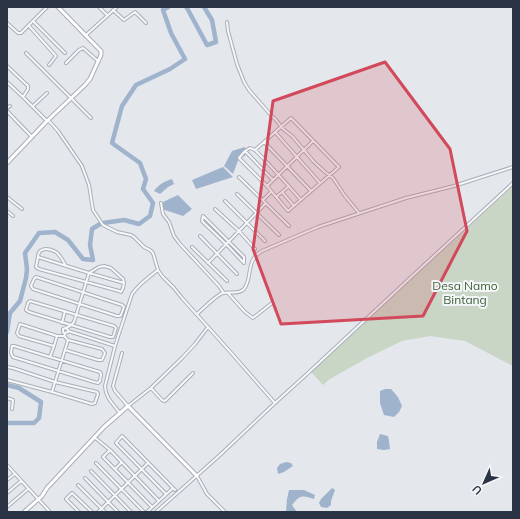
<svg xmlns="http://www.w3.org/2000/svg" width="520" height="519" font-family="Mulish,sans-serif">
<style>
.green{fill:#c9d6c5}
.water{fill:#9fb4cc}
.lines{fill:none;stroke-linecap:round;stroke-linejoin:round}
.river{stroke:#9fb4cc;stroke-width:4.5}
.street-casing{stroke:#a9aeb7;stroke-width:4}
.secondary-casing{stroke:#a9aeb7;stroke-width:5}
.street{stroke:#f7f8fa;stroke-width:2}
.secondary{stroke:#fff;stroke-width:3}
.marked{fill:#d1495b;fill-opacity:0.2;stroke:#d1495b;stroke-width:3;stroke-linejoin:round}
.labels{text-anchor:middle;stroke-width:4;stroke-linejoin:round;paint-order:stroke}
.park-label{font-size:12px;fill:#3f6138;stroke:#f4f6f9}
</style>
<rect width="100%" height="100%" fill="#e4e7ec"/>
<path class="green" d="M513 186V366L465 341 430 336 402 341 367 358 330 379 323 385 311 372 423 268Z"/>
<path class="water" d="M245 147V156L239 158 233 174 224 166 232 151Z
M223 167 233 177 196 189 192 180Z
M172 179 174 184 168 187 160 194 154 191C158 185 165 181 172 179Z
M178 195 192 209 183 216 162 209 163 202Z
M385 389H391L398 397 402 406 399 412 394 417 384 415 380 403V391Z
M380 434 388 436 389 441 390 449 384 450 377 449V442Z
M286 462 291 463 293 466 284 472 278 474 277 468 280 464Z
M332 488 335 490 331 501V505L327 508 321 507 319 503 321 499Z
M289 490H304L315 495 314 499C302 495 300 495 292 505L297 512H286L287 499Z"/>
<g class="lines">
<path class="river" d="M186 7 187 8 207 45 216 42 212 20 204 7
M103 223 124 220 139 224 150 216 153 203 143 189 146 179 140 163 112 143 122 106 136 85 170 69 185 59 171 33 163 10 168 7
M7 332 10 313 20 301 26 278 27 269 25 253 39 233 55 232 68 240 83 259 93 260 90 245 92 229 100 224
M7 385 19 388 41 402 39 418 34 423H7"/>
<defs>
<path id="street" d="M47 7 33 21 65 53
M99 7 107 15
M113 10 124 20 135 12 146 23
M227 22 228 31 237 64 244 82 249 90 270 114 277 121 282 128 293 137 314 162 325 172 333 178 345 196 359 213
M7 23 18 33H21L33 21
M29 26 56 56 49 65
M86 35 117 7
M26 53 91 118
M66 63 79 50 83 48 98 61
M7 66 28 86V89L23 97 47 121
M7 82 23 97
M33 106 47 93
M7 108 10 106
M7 111 32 137
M48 120 58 131 82 166 89 185 93 210 103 225 117 232 131 235 134 237 144 247 150 250 153 253 158 270 162 276 174 288 182 298 234 356 275 403
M275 132 320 183
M264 142 311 191
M255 150 291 118 339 167 288 211 267 186
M245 151 273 180
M239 177 289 226
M289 186 282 192 294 206
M237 194 279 235
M7 197 22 209
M276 197 282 192
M263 200 271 192
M301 200C286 183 271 166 255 150L250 148 245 151 239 158 267 186 313 141
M225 201 265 241
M161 203 163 214 169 222 174 236 180 244 219 286 223 292
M215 209 239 231 255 249
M7 211 13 216
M203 216 244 257V263L226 244 202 221Z
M200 236 237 274
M192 247 227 281
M38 257 36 267 39 269 119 291 121 292 123 288 124 283
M208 263 266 203
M66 266C63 261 61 256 56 252 49 248 38 247 38 257L89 273 74 322 70 326 63 329V332L64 333 68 332V330L66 328
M104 266 111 268 123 279 124 283 89 273 99 267Z
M36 277 122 305 124 307 121 315 120 316H117L33 289 31 286 34 279Z
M228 293 245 312 253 318 272 303
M30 301 114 326 116 328 113 337H110L29 312 26 310 28 303Z
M197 314C203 309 216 295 223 293 230 291 238 295 244 289 253 278 245 260 262 251L318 227 406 198 454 186 513 167
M62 323 65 311
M68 331 84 336 115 346 105 386C105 397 113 404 120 413
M57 336 54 346 19 336 17 333 20 324 57 336H64
M115 346 132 294C139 284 149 277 158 270
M65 350 98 360H102L105 353 102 349 68 340
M122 353 113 386 115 391 128 406 151 388 182 358 195 344 208 327
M50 357 14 346H12L11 353 13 357 94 382 98 383 100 381 101 374 100 372 50 357 54 346
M7 367 13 368 55 382 97 392 98 394 95 403 92 404 52 392 68 340 64 336 65 334
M7 380 52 392
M151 388 162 400 165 401 193 373
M7 398 13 400 12 409
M94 437 110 450 159 501
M110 450 103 457 152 507
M96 463 144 512
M7 465 50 512
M115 469 121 463
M91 471 131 512
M197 476 207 494 225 512
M85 478 118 512
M7 480 15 474
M78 485 105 512
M7 493 21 481
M166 494 116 443 122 436 175 490
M7 507 28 489
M79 512 66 499 72 493 92 512
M98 512 148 463
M147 512 173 488
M156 512 220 455 275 403 307 374 422 267 513 183"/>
<path id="secondary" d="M7 163 47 121 85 85 90 79 101 55V51L99 49 58 7
M24 512 42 496 47 488 104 427 128 406 197 476"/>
</defs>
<use href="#street" class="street-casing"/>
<use href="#secondary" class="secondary-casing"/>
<use href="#street" class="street"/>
<use href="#secondary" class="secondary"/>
</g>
<path class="marked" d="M385 62 450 149 467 231 423 316 281 324 253 249 273 101Z"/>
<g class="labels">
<g class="park-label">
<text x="465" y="290">Desa Namo<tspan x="465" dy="14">Bintang</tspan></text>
</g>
</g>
<rect width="520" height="519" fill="none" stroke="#2b3445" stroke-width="16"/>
<g transform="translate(484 483) rotate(225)" stroke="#f4f6f9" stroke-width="3" paint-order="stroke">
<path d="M0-3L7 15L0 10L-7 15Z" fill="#2b3445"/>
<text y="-6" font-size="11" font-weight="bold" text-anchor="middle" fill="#2b3445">U</text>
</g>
</svg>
